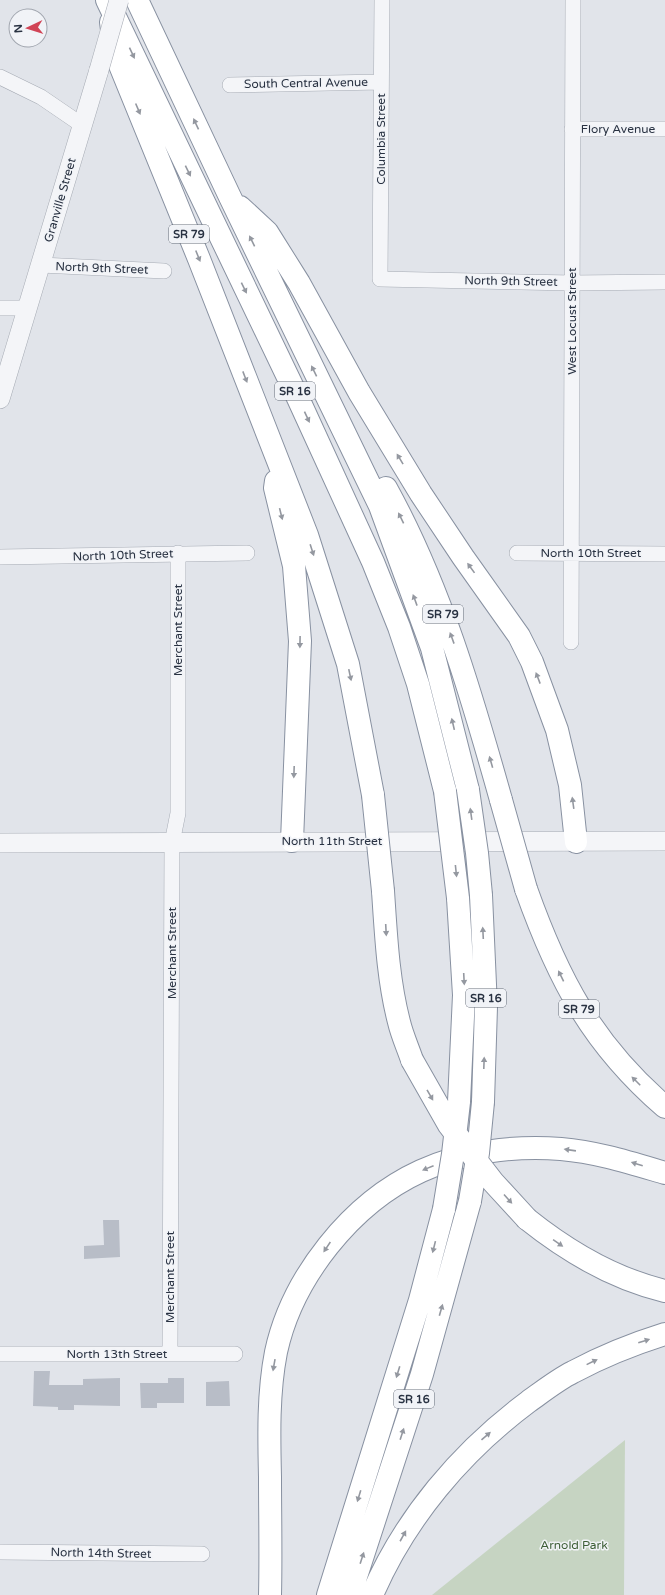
<svg xmlns="http://www.w3.org/2000/svg" width="665" height="1595" font-family="'Varela Round',sans-serif">
<style>
.green{fill:#c6d4c2}
.building{fill:#b8bdc7}
.lines{fill:none;stroke-linecap:round;stroke-linejoin:round}
.minor-casing{stroke:#a6abb4;stroke-width:16}
.tertiary-casing{stroke:#a6abb4;stroke-width:20}
.motorway-casing{stroke:#8891a1;stroke-width:24}
.minor{stroke:#f4f5f8;stroke-width:15}
.tertiary{stroke:#f4f5f8;stroke-width:19}
.motorway{stroke:#fff;stroke-width:22}
.tertiary-bridge-casing{stroke:#a6abb4;stroke-width:20;stroke-linecap:butt}
.motorway-bridge-casing{stroke:#8891a1;stroke-width:24;stroke-linecap:butt}
.tertiary-bridge{stroke:#f4f5f8;stroke-width:19}
.motorway-bridge{stroke:#fff;stroke-width:22}
.oneway{fill:#9498a0}
.labels{text-anchor:middle;stroke-width:3;stroke-linejoin:round;paint-order:stroke}
.shield{fill:#f1f3f7;stroke:#656c78;stroke-width:1}
.shield-label{font-size:11px;font-weight:bold;fill:#293242}
.street-label{font-size:12px;fill:#293242;stroke:#f1f3f7}
.park-label{font-size:12px;fill:#3d5e36;stroke:#f1f3f7}
</style>
<rect width="100%" height="100%" fill="#e1e4ea"/>
<path class="green" d="M625 1440 624 1595H432Z"/>
<path class="building" d="M103 1220H119L120 1257 84 1259V1246L104 1245Z
M34 1371H50L49 1385H83V1379L120 1378V1406L74 1405V1410H58V1407L33 1406Z
M168 1378H184V1403H157V1408H141L140 1383H168Z
M229 1381 230 1406H206V1382Z"/>
<g class="lines">
<defs>
<path id="minor" d="M382 0 380 279 572 283 665 282
M0 77 41 97 82 125
M230 85 381 82
M572 129H665
M41 265 164 271
M0 308H27
M517 553 665 554
M0 557 247 553
M571 642 573 0
M0 1354H235
M170 1354 172 843 178 813V553
M0 1552 202 1554"/>
<path id="tertiary" d="M0 399 99 70
M0 843 665 841"/>
<path id="motorway" d="M107 0 297 396 373 562 399 627 418 684 445 791
M137 0 230 197 380 506 432 648 468 790
M111 22 115 53 199 259 307 535 348 664 373 795
M240 207 267 232 299 283 359 392 421 494 463 557 519 636 532 662 557 730 570 785 576 842
M276 481 275 488 294 566 300 641 292 841
M386 488C440 586 471 693 501 800
M526 889C558 979 592 1044 665 1107
M383 891C386 935 388 980 399 1022 402 1035 408 1048 412 1060
M481 895 486 1007 483 1102
M458 898 464 995 459 1102
M527 1219C567 1251 615 1279 665 1291
M270 1595C271 1556 270 1516 270 1477 269 1436 268 1393 276 1352 292 1278 351 1203 421 1171 462 1152 516 1145 561 1149 597 1152 631 1163 665 1173
M328 1595 420 1300 444 1209
M350 1595 422 1374 470 1201
M372 1595C405 1518 461 1452 528 1402 542 1392 557 1380 573 1372 603 1356 633 1344 665 1334"/>
</defs>
<use href="#minor" class="minor-casing"/>
<use href="#tertiary" class="tertiary-casing"/>
<use href="#motorway" class="motorway-casing"/>
<use href="#minor" class="minor"/>
<use href="#tertiary" class="tertiary"/>
<use href="#motorway" class="motorway"/>
<defs>
<path id="tertiary-bridge" d="M99 70 119 0"/>
<path id="motorway-bridge" d="M468 790 477 853 481 895
M445 791 458 898
M373 795 383 891
M501 800 526 889
M412 1060 449 1125 493 1182 527 1219
M470 1201 478 1153 483 1102
M444 1209 453 1154 459 1102"/>
</defs>
<use href="#tertiary-bridge" class="tertiary-bridge-casing"/>
<use href="#motorway-bridge" class="motorway-bridge-casing"/>
<use href="#tertiary-bridge" class="tertiary-bridge"/>
<use href="#motorway-bridge" class="motorway-bridge"/>
</g>
<defs><path id="oneway-solid" d="M-6-.8H1V-3.2L6.5 0L1 3.2V.8H-6Z"/></defs>
<g class="oneway">
<use href="#oneway-solid" transform="translate(132 53) rotate(65)"/>
<use href="#oneway-solid" transform="translate(138 109) rotate(67)"/>
<use href="#oneway-solid" transform="translate(196 124) rotate(-115)"/>
<use href="#oneway-solid" transform="translate(188 171) rotate(64)"/>
<use href="#oneway-solid" transform="translate(252 241) rotate(-116)"/>
<use href="#oneway-solid" transform="translate(198 256) rotate(68)"/>
<use href="#oneway-solid" transform="translate(244 288) rotate(64)"/>
<use href="#oneway-solid" transform="translate(314 371) rotate(-116)"/>
<use href="#oneway-solid" transform="translate(245 377) rotate(69)"/>
<use href="#oneway-solid" transform="translate(307 417) rotate(65)"/>
<use href="#oneway-solid" transform="translate(400 459) rotate(-121)"/>
<use href="#oneway-solid" transform="translate(281 514) rotate(76)"/>
<use href="#oneway-solid" transform="translate(401 518) rotate(-116)"/>
<use href="#oneway-solid" transform="translate(312 550) rotate(72)"/>
<use href="#oneway-solid" transform="translate(471 568) rotate(-126)"/>
<use href="#oneway-solid" transform="translate(415 600) rotate(-110)"/>
<use href="#oneway-solid" transform="translate(452 638) rotate(-110)"/>
<use href="#oneway-solid" transform="translate(300 642) rotate(91)"/>
<use href="#oneway-solid" transform="translate(350 675) rotate(78)"/>
<use href="#oneway-solid" transform="translate(538 678) rotate(-111)"/>
<use href="#oneway-solid" transform="translate(453 724) rotate(-103)"/>
<use href="#oneway-solid" transform="translate(491 762) rotate(-106)"/>
<use href="#oneway-solid" transform="translate(294 772) rotate(92)"/>
<use href="#oneway-solid" transform="translate(573 803) rotate(-98)"/>
<use href="#oneway-solid" transform="translate(471 814) rotate(-98)"/>
<use href="#oneway-solid" transform="translate(456 871) rotate(84)"/>
<use href="#oneway-solid" transform="translate(386 930) rotate(87)"/>
<use href="#oneway-solid" transform="translate(483 933) rotate(-93)"/>
<use href="#oneway-solid" transform="translate(561 976) rotate(-116)"/>
<use href="#oneway-solid" transform="translate(464 979) rotate(87)"/>
<use href="#oneway-solid" transform="translate(484 1063) rotate(-88)"/>
<use href="#oneway-solid" transform="translate(636 1081) rotate(-135)"/>
<use href="#oneway-solid" transform="translate(430 1095) rotate(60)"/>
<use href="#oneway-solid" transform="translate(570 1150) rotate(-172)"/>
<use href="#oneway-solid" transform="translate(637 1164) rotate(-163)"/>
<use href="#oneway-solid" transform="translate(428 1168) rotate(158)"/>
<use href="#oneway-solid" transform="translate(508 1199) rotate(48)"/>
<use href="#oneway-solid" transform="translate(558 1243) rotate(35)"/>
<use href="#oneway-solid" transform="translate(327 1247) rotate(124)"/>
<use href="#oneway-solid" transform="translate(434 1247) rotate(104)"/>
<use href="#oneway-solid" transform="translate(441 1310) rotate(-74)"/>
<use href="#oneway-solid" transform="translate(644 1341) rotate(-17)"/>
<use href="#oneway-solid" transform="translate(592 1362) rotate(-26)"/>
<use href="#oneway-solid" transform="translate(274 1365) rotate(100)"/>
<use href="#oneway-solid" transform="translate(398 1372) rotate(107)"/>
<use href="#oneway-solid" transform="translate(402 1434) rotate(-72)"/>
<use href="#oneway-solid" transform="translate(486 1436) rotate(-41)"/>
<use href="#oneway-solid" transform="translate(359 1496) rotate(107)"/>
<use href="#oneway-solid" transform="translate(403 1536) rotate(-61)"/>
<use href="#oneway-solid" transform="translate(362 1558) rotate(-72)"/>
</g>
<g class="labels">
<g class="shield">
<rect x="169" y="225" width="40" height="18" rx="3"/>
<rect x="275" y="382" width="40" height="18" rx="3"/>
<rect x="423" y="605" width="40" height="18" rx="3"/>
<rect x="466" y="989" width="40" height="18" rx="3"/>
<rect x="559" y="1000" width="40" height="18" rx="3"/>
<rect x="394" y="1390" width="40" height="18" rx="3"/>
</g>
<g class="shield-label">
<text x="189" y="238">SR 79</text>
<text x="295" y="395">SR 16</text>
<text x="443" y="618">SR 79</text>
<text x="486" y="1002">SR 16</text>
<text x="579" y="1013">SR 79</text>
<text x="414" y="1403">SR 16</text>
</g>
<g class="street-label">
<text transform="translate(306 83) rotate(-1)" y="4">South Central Avenue</text>
<text x="618" y="133">Flory Avenue</text>
<text transform="translate(381 139) rotate(-90)" y="4">Columbia Street</text>
<text transform="translate(60 200) rotate(-74)" y="4">Granville Street</text>
<text transform="translate(102 268) rotate(2)" y="4">North 9th Street</text>
<text transform="translate(511 281) rotate(1)" y="4">North 9th Street</text>
<text transform="translate(572 321) rotate(-90)" y="4">West Locust Street</text>
<text x="591" y="557">North 10th Street</text>
<text transform="translate(123 555) rotate(-2)" y="4">North 10th Street</text>
<text transform="translate(178 630) rotate(-90)" y="4">Merchant Street</text>
<text x="332" y="845">North 11th Street</text>
<text transform="translate(172 953) rotate(-90)" y="4">Merchant Street</text>
<text transform="translate(170 1277) rotate(-90)" y="4">Merchant Street</text>
<text x="117" y="1358">North 13th Street</text>
<text transform="translate(101 1553) rotate(1)" y="4">North 14th Street</text>
</g>
<g class="park-label">
<text x="574" y="1549">Arnold Park</text>
</g>
</g>
<g transform="translate(28 28) rotate(266)"><circle r="19" fill="#f1f3f7" stroke="#a1a6af"/>
<path d="M0-3L7 15L0 10L-7 15Z" fill="#d14456"/>
<text y="-6" font-size="11" font-weight="bold" text-anchor="middle" fill="#293242">N</text>
</g>
</svg>
